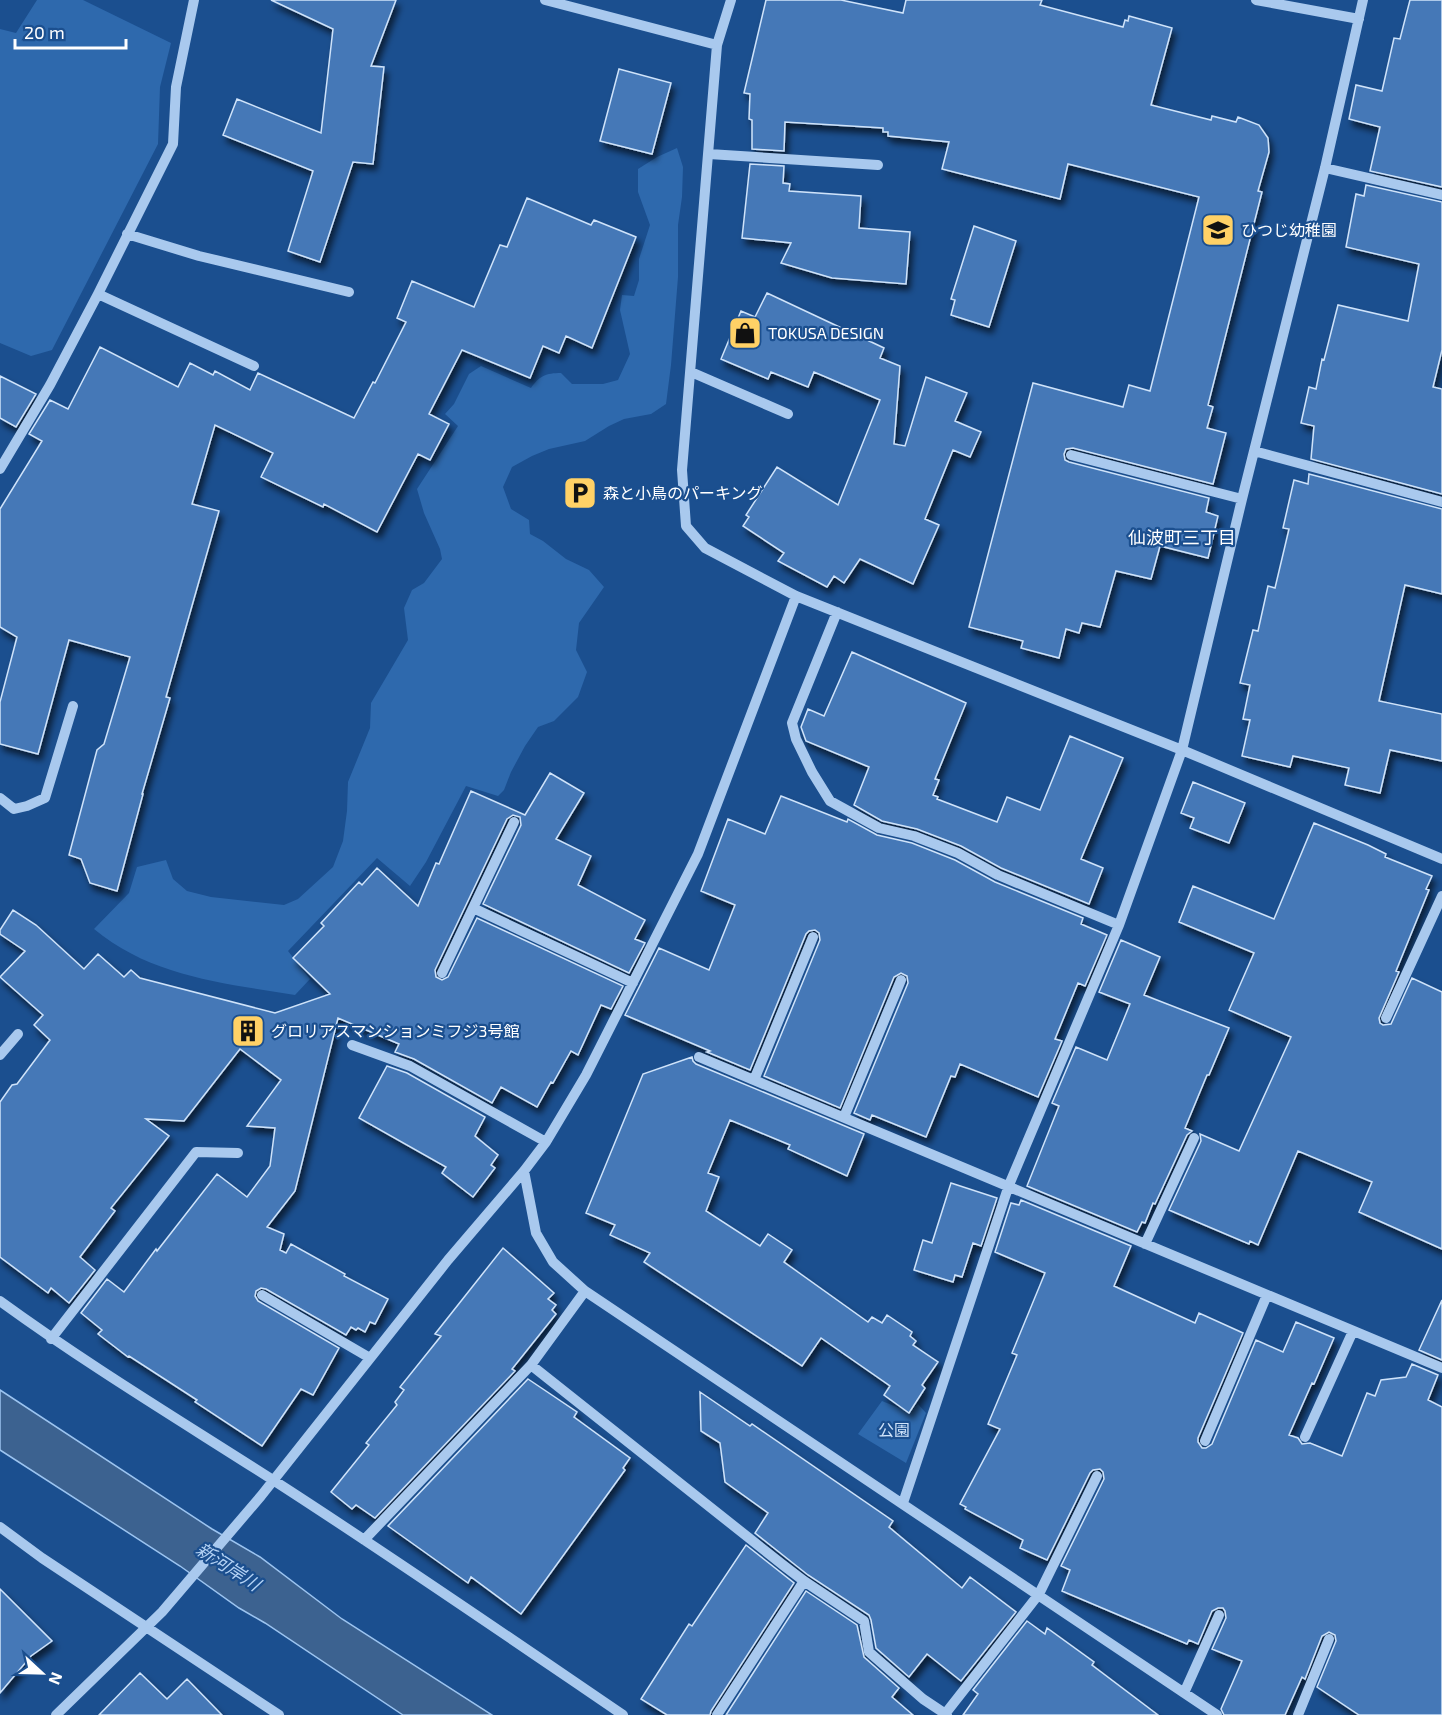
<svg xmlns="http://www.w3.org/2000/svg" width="1442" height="1715" font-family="'Exo 2','Noto Sans JP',sans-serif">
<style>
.green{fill:#2e69ad}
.water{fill:#3c6290;stroke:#9cc4f0;stroke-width:1.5}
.building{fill:#4478b7;stroke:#cfe3fa;stroke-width:1.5;filter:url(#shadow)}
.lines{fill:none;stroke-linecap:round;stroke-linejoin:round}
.minor{stroke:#a9c9ee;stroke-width:10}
.labels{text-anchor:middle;stroke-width:4.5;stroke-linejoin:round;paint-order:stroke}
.poi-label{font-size:16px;fill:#fff;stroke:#1b4f8f;text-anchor:start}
.park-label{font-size:16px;fill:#cfe3fa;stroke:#1b4f8f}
.neighbourhood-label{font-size:18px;fill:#fff;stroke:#1b4f8f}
.water-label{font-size:18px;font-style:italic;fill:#b5d3f5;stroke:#1b4f8f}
</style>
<defs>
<filter id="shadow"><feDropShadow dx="3.5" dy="6" stdDeviation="3" flood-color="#0009"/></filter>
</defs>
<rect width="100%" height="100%" fill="#1b4f8f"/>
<path class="green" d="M37 0H83L171 43 160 87 158 144 52 350 31 356 0 343V29L16 33Z
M677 148 683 167 682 197 678 225V277L671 365 666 404 651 414 624 419 609 426 585 441 549 449 532 456 512 467 503 487 511 509 529 520 530 534 543 541 566 559 589 570 604 587 579 623 576 650 587 672 578 697 554 721 538 727 525 746 511 772 504 790 498 796 466 786 426 862 410 886 377 858 288 951 310 979 295 995C223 983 152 977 94 929L129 893 137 867 166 860 173 879 187 891 211 897 284 905 298 899 333 867 343 841 347 811 348 782 370 728 371 703 408 640 404 608 412 590 424 583 442 559 440 549 424 513 417 489 458 426 445 414 454 404 469 374 481 366 531 388C539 376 546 373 561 373L572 384H603L618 380 630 354 620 310 622 295 634 296 639 280V259L650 225 638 192V169L657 157Z
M882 1401 909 1412 918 1404 926 1413 906 1463 858 1434Z"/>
<path class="water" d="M0 1390 212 1529 260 1557 342 1619 492 1715H403L265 1623 239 1608 180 1566 0 1450Z"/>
<path class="building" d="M271 0H396L371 66 384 67 373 164 353 162 320 262 288 251 313 171 223 135 237 99 321 133 333 29Z
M766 0H841L903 13 906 0H1042L1040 5 1123 27 1125 20 1128 21 1129 16 1172 28 1151 105 1211 120 1212 116 1236 122 1238 117 1259 125 1268 138 1269 152 1258 191 1262 192 1208 405 1213 407 1207 428 1226 433 1213 484 1073 448 1066 449 1064 454 1065 460 1069 462 1209 498 1206 512 1218 516 1208 558 1160 546 1151 579 1116 571 1100 627 1082 623 1079 633 1066 629 1059 658 1021 648 1023 641 969 627 1033 383 1123 407 1129 385 1150 391 1199 197 1068 164 1060 199 942 169 949 142 888 136V132H883V128L785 122 784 151 752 149V120L749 119 750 94 744 93Z
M1410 0H1442V187L1370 171 1380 127 1349 119 1356 85 1382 91 1394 38 1400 39Z
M619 69 671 83 652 154 600 141Z
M750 164 784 166 783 183 790 184 789 191 861 196 859 228 910 232 906 284 832 278 781 263 791 243 742 238Z
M1366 185 1442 202V350L1433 387 1442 389V494L1311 459 1314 426 1301 423 1309 387 1316 389 1322 359 1324 360 1338 305 1408 321 1419 264 1346 247 1356 194 1364 196Z
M527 198 591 225 594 220 636 237 592 348 566 336 559 353 543 346 530 378 462 350 429 414 449 424 430 460 418 454 377 532 324 504 323 507 261 477 273 453 215 425 192 504 219 511 166 697 170 698 142 794H143L117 891 90 883 81 859 69 855 97 750 104 744 130 657 69 640 38 754 0 744V702L17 637 0 627V509L42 441 29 434 50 400 68 409 100 347 178 387 190 363 213 375 215 371 250 390 258 373 354 418 373 382 375 383 406 322 397 318 412 281 474 307 500 245 507 247Z
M974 226 1016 241 989 327 951 315 955 300 951 299Z
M767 293 884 348 880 358 900 366 894 444 905 446 926 377 967 393 955 421 981 432 970 457 953 450 925 519 939 525 913 584 860 559 844 583 834 576 827 587 778 561 784 553 743 526 749 517 746 515 777 467 838 505 880 400 814 372 808 387 771 372 768 379 721 359 741 311 755 317Z
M0 376 36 394 16 427 0 418Z
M1309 474 1442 509V594L1405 585 1379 701 1442 714V761L1390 750 1380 793 1345 785 1349 768 1293 756 1290 767 1242 756 1250 720 1243 719 1250 685 1240 683 1253 630 1258 631 1268 586 1275 588 1289 529 1283 528 1294 480 1308 484Z
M852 652 966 703 935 779 939 780 933 795 938 797 937 799 997 822 1007 797 1040 810 1070 736 1123 758 1081 859 1103 868 1089 904 1001 868 961 846 917 829 882 821 854 805 869 767 806 741 801 727 808 709 824 716Z
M550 773 584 793 556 839 591 856 578 885 645 920 635 939 645 943 629 973 483 904 521 825 520 817 513 815 507 819 435 970 436 977 442 980 448 977 477 918 623 986 611 1009 601 1005 578 1055 571 1051 553 1083 551 1082 537 1107 501 1087 492 1103 414 1059 395 1052 399 1044 338 1018 295 1191 267 1227 284 1234 280 1250 286 1253 291 1244 345 1274 344 1276 388 1299 375 1324 370 1322 365 1332 358 1328 356 1330 351 1327 346 1335 266 1289 261 1288 256 1291 255 1296 258 1301 339 1348 313 1395 301 1389 262 1446 195 1402 197 1400 129 1356 128 1357 98 1334 102 1330 81 1313 107 1279 124 1292 156 1249 157 1251 217 1174 247 1197 270 1166 275 1128 247 1126 281 1080 240 1049 184 1121 146 1119 169 1136 111 1208 115 1211 80 1257 95 1270 69 1303 51 1288 48 1293 0 1257V1102L12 1085 17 1084 50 1040 34 1025 43 1015 0 977 25 951 0 934V930L13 910 36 925 84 969 98 954 124 977 131 970 140 978 275 1013 330 994 293 958 324 926 321 923 359 882 362 885 377 868 418 906 436 863 439 864 471 791 525 815Z
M1193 782 1245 803 1229 843 1190 828 1194 818 1181 813Z
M781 796 847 822 848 819 877 835 912 843 955 860 995 882 1083 918 1081 924 1107 935 1085 986 1078 983 1055 1039 1062 1041 1038 1097 960 1064 955 1077 951 1076 926 1137 872 1115 870 1120 854 1113 908 983 907 976 901 973 894 977 840 1108 764 1076 820 940 819 933 815 930 809 931 806 934 750 1070 707 1052 710 1051 625 1015 659 948 709 970 735 905 701 891 728 819 765 834Z
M1314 823 1368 845 1386 854 1385 857 1432 876 1426 889 1429 890 1396 971 1399 972 1379 1018 1380 1023 1383 1025 1391 1024 1412 978 1442 992V1249L1359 1212 1372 1182 1298 1151 1258 1245 1250 1241 1249 1244 1169 1210 1201 1141 1200 1134 1239 1151 1291 1037 1229 1010 1254 953 1179 922 1193 886 1274 919Z
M1121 940 1160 957 1144 995 1229 1028 1209 1075H1207L1185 1128 1192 1131 1187 1135 1155 1204 1153 1203 1145 1223 1142 1222 1137 1232 1027 1186 1059 1106 1052 1103 1076 1047 1107 1060 1130 1004 1099 992Z
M692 1057 693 1061 696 1064 864 1134 847 1176 788 1149 790 1145 730 1120 708 1173 719 1177 706 1211 760 1246 768 1234 792 1250 784 1262 868 1322 872 1317 882 1323 887 1315 912 1332 910 1336 916 1341 913 1345 938 1362 922 1385 925 1388 909 1413 884 1395 890 1386 821 1338 802 1366 644 1262 650 1253 610 1235 615 1225 586 1213 643 1074Z
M387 1066 407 1073 485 1117 475 1136 498 1155 491 1165 495 1168 473 1197 442 1173 446 1167 359 1118Z
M951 1183 997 1198 981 1246 973 1243 962 1277 955 1275 953 1282 914 1270 923 1240 932 1243Z
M1021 1200 1131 1246 1114 1286 1195 1323 1199 1313 1243 1333 1198 1438V1442L1202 1448H1206L1212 1444 1256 1340 1283 1352 1296 1322 1334 1338 1314 1384 1312 1383 1289 1435 1298 1438 1302 1444 1310 1443 1342 1456 1367 1393 1375 1396 1381 1380 1406 1377 1412 1364 1438 1375 1428 1400 1442 1407V1715H1359L1317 1687 1336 1641 1335 1635 1329 1632 1322 1636 1305 1679 1302 1677 1285 1715H1224L1221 1709 1242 1661 1212 1649 1226 1618 1225 1611 1223 1608H1218L1212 1611 1198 1644 1189 1640 1187 1644 1062 1591 1070 1570 1061 1566 1104 1479 1103 1472 1100 1469 1093 1470 1090 1473 1047 1560 1020 1548 1023 1540 965 1509 966 1507 960 1504 1000 1429 988 1424 1017 1355 1012 1353 1045 1273 995 1252 1011 1203 1019 1205Z
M503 1248 554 1293 548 1299 556 1305 552 1310 556 1314 512 1369 515 1371 375 1518 356 1505 352 1509 331 1492 369 1445 366 1443 397 1405 395 1402 404 1390 400 1387 441 1336 435 1334Z
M1442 1300V1360L1419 1350Z
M528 1379 577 1412 574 1417 630 1458 623 1468 625 1470 521 1614 471 1577 468 1583 388 1526Z
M700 1392 750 1426 752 1424 893 1521 889 1527 962 1588 970 1577 1016 1612 961 1681 927 1654 909 1677 876 1648 871 1620 869 1615 808 1575 755 1533 768 1513 725 1482 720 1443 701 1431Z
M746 1545 794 1583 711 1711 710 1715H667L641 1699 689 1624 692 1626Z
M0 1589 52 1641 31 1656 0 1693Z
M806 1591 857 1625 864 1657 899 1688 892 1697 913 1715H726Z
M1027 1621 1045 1634 1047 1628 1094 1662 1092 1665 1158 1715H963L978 1694 973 1690Z
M140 1673 167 1699 187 1679 222 1715H99Z"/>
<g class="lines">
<path class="minor" d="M545 0 717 45
M731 0 717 45 682 470 686 526 705 548 796 596 1182 750 1442 859
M1256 0 1359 19
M709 154 878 165
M1325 168 1442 195
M127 234 199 256 349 292
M98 294 254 366
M691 372 788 414
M1254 451 1442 502
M1071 455 1242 499
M0 469 50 385 98 294 173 144 176 87 194 0
M837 612 792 723 796 739 812 772 830 801 879 828 914 836 958 853 998 875 1119 925
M0 798 14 809 27 806 45 798 73 706
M473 908 633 983
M442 973 514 822
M1386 1018 1442 896
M352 1045 410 1066 546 1142
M0 1055 18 1034
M699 1057C947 1160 1194 1265 1442 1368
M754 1080 813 937
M844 1117 901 980
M524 1171 536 1233 553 1262 585 1291 1217 1715
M1145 1244 1194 1138
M262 1295 370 1358
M0 1301C88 1365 181 1421 273 1480 391 1556 507 1636 623 1715
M51 1339 196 1152 238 1153
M531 1365 783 1565 804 1581 864 1621 869 1652 923 1699 947 1715
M1305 1437 1353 1331
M1205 1441 1267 1295
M903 1503 1009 1185 1119 925 1182 750 1242 499 1325 168 1363 0
M0 1527 42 1558 279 1715
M364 1540 531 1365 585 1291
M1184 1693 1219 1615
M945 1714 1039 1594 1097 1476
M56 1715 162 1612 261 1496 448 1260 524 1171 546 1142 586 1075 698 854 796 596
M717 1715 804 1581
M1298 1715 1329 1639"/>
</g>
<defs>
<symbol id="school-square" viewBox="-11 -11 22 22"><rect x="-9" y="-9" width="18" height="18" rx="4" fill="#ffd166" stroke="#1b4f8f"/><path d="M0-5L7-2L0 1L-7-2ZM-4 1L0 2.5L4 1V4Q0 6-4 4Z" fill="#111"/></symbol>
<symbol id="shop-square" viewBox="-11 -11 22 22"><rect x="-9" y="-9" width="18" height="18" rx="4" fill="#ffd166" stroke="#1b4f8f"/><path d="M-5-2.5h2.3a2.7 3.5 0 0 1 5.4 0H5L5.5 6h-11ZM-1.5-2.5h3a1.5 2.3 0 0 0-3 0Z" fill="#111"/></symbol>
<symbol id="parking-square" viewBox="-11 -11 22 22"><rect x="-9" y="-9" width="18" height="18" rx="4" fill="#ffd166" stroke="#1b4f8f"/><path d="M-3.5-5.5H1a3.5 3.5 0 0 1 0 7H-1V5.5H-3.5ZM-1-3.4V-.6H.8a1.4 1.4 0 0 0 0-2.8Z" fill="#111"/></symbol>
<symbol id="building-square" viewBox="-11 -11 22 22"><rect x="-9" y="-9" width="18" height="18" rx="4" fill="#ffd166" stroke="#1b4f8f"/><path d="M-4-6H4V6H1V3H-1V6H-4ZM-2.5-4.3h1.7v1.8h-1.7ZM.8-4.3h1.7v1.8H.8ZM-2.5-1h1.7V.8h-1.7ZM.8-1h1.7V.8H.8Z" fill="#111"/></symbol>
</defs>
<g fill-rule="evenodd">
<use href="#school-square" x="1199" y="211" width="38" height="38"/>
<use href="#shop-square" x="726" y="314" width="38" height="38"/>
<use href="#parking-square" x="561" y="474" width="38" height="38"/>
<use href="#building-square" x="229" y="1012" width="38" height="38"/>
</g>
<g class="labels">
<g class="poi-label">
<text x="1241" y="236">ひつじ幼稚園</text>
<text x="768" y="339">TOKUSA DESIGN</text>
<text x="603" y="499">森と小鳥のパーキング</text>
<text x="271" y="1037">グロリアスマンションミフジ3号館</text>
</g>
<g class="park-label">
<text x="894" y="1436">公園</text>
</g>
<g class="neighbourhood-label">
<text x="1182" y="544">仙波町三丁目</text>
</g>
<g class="water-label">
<text transform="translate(228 1567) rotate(33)" y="6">新河岸川</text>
</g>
</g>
<g transform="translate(42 1673) rotate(112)" stroke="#1b4f8f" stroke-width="4.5" paint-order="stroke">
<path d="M0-4.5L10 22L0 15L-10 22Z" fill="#ffffff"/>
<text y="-9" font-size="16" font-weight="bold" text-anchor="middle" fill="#ffffff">N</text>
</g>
<path d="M15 39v9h111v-9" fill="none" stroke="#ffffff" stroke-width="3"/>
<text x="24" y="39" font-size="18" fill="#ffffff" stroke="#1b4f8f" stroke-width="4.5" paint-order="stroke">20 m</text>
</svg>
